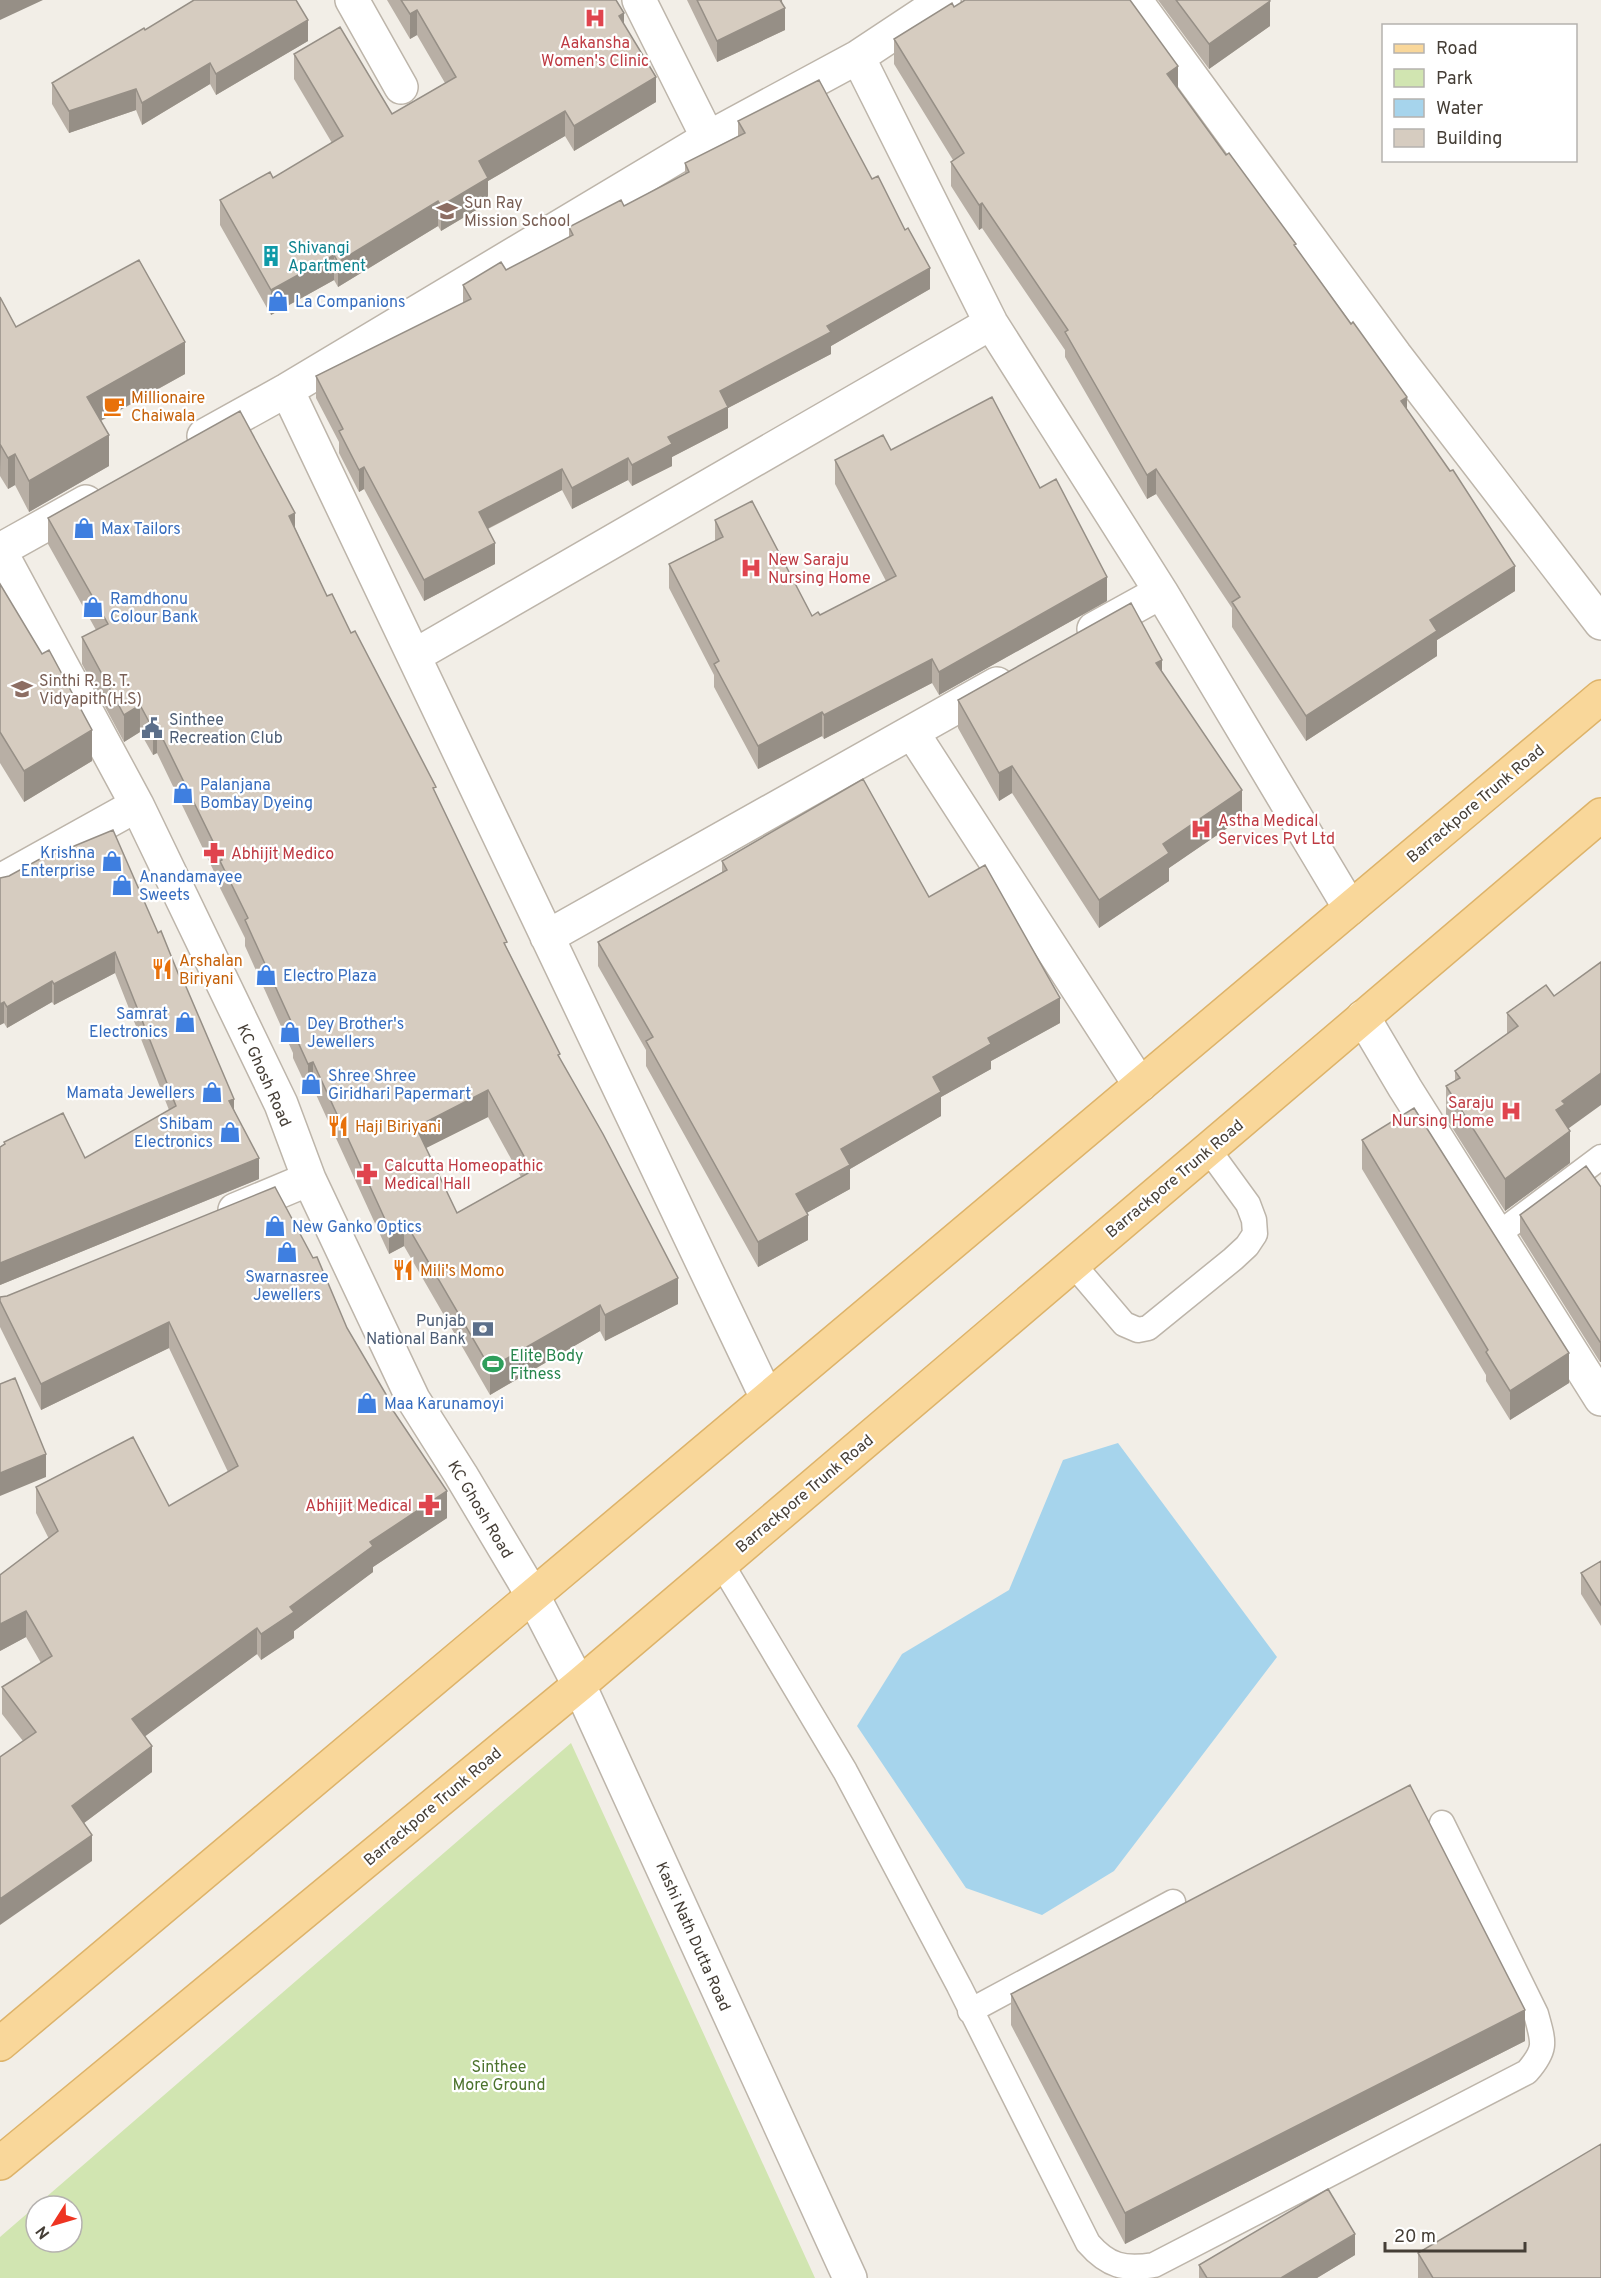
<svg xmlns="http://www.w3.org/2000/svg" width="1601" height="2278" font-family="Overpass,sans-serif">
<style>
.green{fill:#d1e5b1;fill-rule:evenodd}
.water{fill:#a6d4ec}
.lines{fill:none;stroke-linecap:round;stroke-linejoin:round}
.lane-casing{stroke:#bdb5aa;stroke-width:27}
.street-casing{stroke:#bdb5aa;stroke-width:36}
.primary-casing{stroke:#ddb36a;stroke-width:36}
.lane{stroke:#fff;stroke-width:24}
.street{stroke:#fff;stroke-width:33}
.primary{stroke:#f9d79a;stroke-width:33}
.wall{fill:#b8afa5;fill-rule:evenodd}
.shaded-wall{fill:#968f86}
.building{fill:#d6ccc0;stroke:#968f86;stroke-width:1.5;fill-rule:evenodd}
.labels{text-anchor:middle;stroke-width:4.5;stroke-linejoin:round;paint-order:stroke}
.health-label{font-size:16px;fill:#be3a42;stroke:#fff;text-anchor:start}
.education-label{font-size:16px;fill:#785e54;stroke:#fff;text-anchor:start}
.culture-label{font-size:16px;fill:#0d838f;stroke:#fff;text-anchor:start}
.shop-label{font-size:16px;fill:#366cbe;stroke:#fff;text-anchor:start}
.food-label{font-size:16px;fill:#c56008;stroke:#fff;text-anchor:start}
.service-label{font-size:16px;fill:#4e5e75;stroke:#fff;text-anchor:start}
.street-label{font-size:16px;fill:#453e36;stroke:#fff}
.leisure-label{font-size:16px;fill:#27864d;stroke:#fff;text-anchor:start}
.park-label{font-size:16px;fill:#4c732d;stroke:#fff}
</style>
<rect width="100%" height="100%" fill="#f2eee7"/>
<path class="green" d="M571 1743 815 2278H0V2237ZM36 2206H72V2242H36Z"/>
<path class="water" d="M1118 1443 1277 1657 1114 1871 1042 1915 966 1888 857 1726 902 1654 1009 1590 1063 1460Z"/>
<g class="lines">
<defs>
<path id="lane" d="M1497 1235 1601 1157
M1073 1264 1124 1324 1138 1330 1148 1328 1233 1259 1247 1246 1255 1234 1254 1220 1248 1204 1208 1149
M721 1563 845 1771 959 1986 1088 2243C1108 2266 1124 2270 1154 2265L1527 2072C1547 2049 1544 2043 1536 2014L1442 1823
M970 2011 1173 1902"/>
<path id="street" d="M352 0 401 87
M639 0 708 138
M1135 0 1395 355 1601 623
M858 57 991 323 1161 592 1350 908
M287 390 767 1398
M204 436 287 390 708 138 858 57 944 0
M0 550 86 502
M0 551 137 805 281 1104 309 1179 413 1399 461 1475 533 1596 579 1685 850 2278
M1094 629 1161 592
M414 656 991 323
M912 732 1140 1085
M0 881 137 805
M547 937 997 684
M1363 1017 1405 1088 1601 1399
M235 1210 309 1179"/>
<path id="primary" d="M0 2044 1601 697
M0 2163 579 1685 1601 815"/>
</defs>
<use href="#lane" class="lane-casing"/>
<use href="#street" class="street-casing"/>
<use href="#primary" class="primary-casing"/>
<use href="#lane" class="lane"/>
<use href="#street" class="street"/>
<use href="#primary" class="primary"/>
</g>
<path class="wall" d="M387 0H616L624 26 656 102 574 151 565 136 488 181V203L441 231 438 226 338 287 334 280 271 315 220 225V200L273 178 332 143 294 79V54L392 114 445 83 417 35 410 39Z
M687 0H782L785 30 717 62Z
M1158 0H1269L1270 26 1209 69Z
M954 7 1178 90 1296 248 1407 410 1515 591 1437 640V656L1306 741 1232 627V608L1156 494 1147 499 1065 357V350L982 228 979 230 951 186V162L953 160 894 64V39Z
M145 30 308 41 216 95 210 84 142 125 136 110 69 133 52 104V83Z
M738 121 930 289 831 346V354L728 408V428L672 457V466L632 486 628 480 572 509 562 490 488 529 495 564 424 601 364 489 359 492 339 453V442L316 398V376L463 303V285L506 270 569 237V227L624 206 685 175V163L738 136Z
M0 297 16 327 185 374 101 421 109 466 29 512 15 485 8 489 0 476Z
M891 450 1040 488 1107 601 939 695 932 683 824 739 822 736 758 769 714 687V675L669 588V564L715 541V520L812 616 820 615 886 581 835 484V460Z
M48 518 295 528 327 596 351 633 436 794 507 948 678 1304 605 1341 600 1331 490 1395 404 1246 389 1254 313 1088 308 1090 293 1058V1053L245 946V938L220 888V884L157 753 153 755 140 732 124 742 82 664V637L96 630 48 544ZM488 1117 521 1177 457 1213 426 1148Z
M0 584 92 761 24 802 0 763Z
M1162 673 1242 818 1169 868V881L1099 928 1012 793 999 801 958 728V700Z
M49 854 234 1109 259 1179 0 1285V1147L4 1144V1142L85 1158 169 1110 115 973 54 1005 52 1002 7 1028 4 1023 0 1025V878L9 876Z
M722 861 929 897 1060 1023 991 1061V1069L941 1097V1116L850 1169V1189L806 1213 808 1240 758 1267 646 1066V1050L598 966V942L722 872Z
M1546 985 1568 1128 1570 1163 1505 1211 1446 1118V1086L1455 1081V1071L1507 1034V1013Z
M1362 1140 1569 1383 1510 1420 1486 1381V1375L1362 1169Z
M1601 1187V1362H1600L1520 1235V1215Z
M0 1297 347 1328 394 1411 447 1518 373 1567V1572L294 1631V1638L261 1660 257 1654 144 1736 152 1772 84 1823 92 1861 23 1741 2 1714V1687L41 1663 26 1637 0 1651 49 1539 36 1513V1487L169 1506 228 1472 169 1348 41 1410 0 1327Z
M1601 1561V1626L1581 1594V1573Z
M1011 1994 1525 2041 1125 2244 1011 2025Z
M1418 2253 1601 2278H1418Z
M1355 2255 1317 2278H1199V2265Z"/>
<path class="shaded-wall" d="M0 0H43L0 20Z
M776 0H782V10L785 8V30L717 62V41Z
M1270 1V26L1209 69V44Z
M417 10V35L410 39V14Z
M624 13V38L619 16Z
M308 20V41L216 95V74Z
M210 63V84L142 125V103Z
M1178 66V91L1167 74Z
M656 77V102L574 151V126Z
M136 89V110L69 133V111Z
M565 111V136L488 181V203L441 231V206L479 161Z
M438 201V226L338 287V262Z
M982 203V228L979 230V205Z
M334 255V280L271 315V290Z
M930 268V289L831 346V354L728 408V428L672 457V466L632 486V465L668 437 720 391 827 326Z
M185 342V374L87 428V397Z
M1407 397V422L1401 401Z
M109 435V466L29 512V481Z
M0 444H1L0 476Z
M15 454V485L8 489V458Z
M628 458V480L572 509V488Z
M364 467V489L359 492V470Z
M562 469V490L479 533V512Z
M1156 469V494L1147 499V475Z
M295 513V540L289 516Z
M495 543V564L424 601V580Z
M1515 566V591L1437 640V656L1306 741V716L1430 620Z
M1107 577V601L939 695V672Z
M932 659V683L824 739V715Z
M1162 660V687L1156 663Z
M140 705V732L124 742V715Z
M822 712V736L758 769V746Z
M157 727V753L153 755V729Z
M92 730V761L24 802V771Z
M1012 766V793L999 801V773Z
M1242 790V818L1169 868V881L1099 928V900L1163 844Z
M115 952V973L54 1005V984Z
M52 981V1002L7 1028V1007Z
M1060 998V1023L991 1061V1069L941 1097V1116L850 1169V1189L796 1219V1194L841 1149 933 1077 988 1038Z
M4 1002V1023L0 1025V1004Z
M313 1062V1088L308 1090V1064Z
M1601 1073V1105L1565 1131H1570V1163L1505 1211V1179L1562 1101Z
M488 1090V1117L416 1153V1127Z
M234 1099V1120L229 1101Z
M259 1158V1179L0 1285V1263Z
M808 1215V1240L758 1267V1242Z
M404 1220V1246L389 1254V1228Z
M678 1278V1304L605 1341V1315Z
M600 1305V1331L490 1395V1368Z
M169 1322V1348L41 1410V1384Z
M1600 1342H1601V1362H1600Z
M1569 1353V1383L1510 1420V1391Z
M46 1454V1477L0 1496V1473Z
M447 1491V1518L373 1567V1572L294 1631V1638L261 1660V1634L290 1607 370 1542Z
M26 1611V1637L0 1651V1624Z
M257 1628V1654L132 1746V1719Z
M152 1746V1772L72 1832V1806Z
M92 1835V1861L0 1925V1899Z
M1525 2010V2041L1125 2244V2213Z
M1355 2234V2255L1317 2278H1281Z"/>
<path class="building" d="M194 0H296L308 20 216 74 210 63 142 103 136 89 69 111 52 83 144 28 145 30Z
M401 0H616L624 13 619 16 656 77 574 126 565 111 479 161 488 178 441 206 438 201 338 262 334 255 271 290 220 200 270 172 273 178 343 136 294 54 340 27 392 114 456 77 417 10 410 14Z
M697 0H780L785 8 717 41Z
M965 0H1130L1178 66 1167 74 1226 155 1229 153 1296 244 1294 245 1351 324 1353 322 1407 397 1401 401 1450 471 1453 470 1515 566 1430 620 1437 631 1306 716 1232 602 1240 597 1156 469 1147 475 1065 332 1068 330 982 203 979 205 951 162 964 153 894 39 952 3 954 7Z
M1176 0H1269L1270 1 1209 44Z
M819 80 872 179 878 176 905 230 908 228 930 268 827 326 831 332 720 391 728 407 668 437 672 444 632 465 628 458 572 488 562 469 479 512 495 543 424 580 364 467 359 470 339 431 343 429 316 376 471 299 463 285 501 262 506 270 573 235 569 227 621 200 624 206 689 172 685 163 745 133 738 121Z
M139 260 185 342 87 397 109 435 29 481 15 454 8 458 0 444V297L16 327Z
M992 397 1040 488 1056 479 1107 577 939 672 932 659 824 715 822 712 758 746 714 664 719 661 669 564 723 537 715 520 752 501 812 616 818 612 820 615 896 576 835 460 883 435 891 450Z
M240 411 295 513 289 516 327 596 332 594 351 633 355 631 436 787 433 788 507 942 504 943 560 1054 558 1055 603 1134 678 1278 605 1315 600 1305 490 1368 404 1220 389 1228 313 1062 308 1064 293 1031 295 1030 245 920 248 918 220 861 222 860 157 727 153 729 140 705 124 715 82 637 108 624 48 518ZM488 1090 532 1171 457 1213 416 1127Z
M0 584 42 654 49 650 92 730 24 771 0 732Z
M1131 603 1162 660 1156 663 1242 790 1163 844 1169 853 1099 900 1012 766 999 773 958 700Z
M863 779 929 897 985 865 1060 998 988 1038 991 1044 933 1077 941 1092 841 1149 850 1165 796 1194 808 1215 758 1242 646 1041 653 1037 598 942 727 870 722 861Z
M113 830 158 933 161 931 182 983 184 982 234 1099 229 1101 259 1158 0 1263V1147L5 1144 4 1142 63 1113 85 1158 176 1106 115 952 54 984 52 981 7 1007 4 1002 0 1004V878L9 876 49 854 50 856Z
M1601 962V1073L1562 1101 1565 1104 1556 1110 1570 1131 1505 1179 1446 1086 1460 1078 1455 1071 1518 1026 1507 1013 1546 985 1554 996Z
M1414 1108 1569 1353 1510 1391 1486 1352 1488 1350 1362 1140Z
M1586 1166 1601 1187V1342H1600L1520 1215Z
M275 1187 313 1258 317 1257 347 1328 394 1408 392 1409 447 1491 370 1542 373 1546 290 1607 294 1612 261 1634 257 1628 132 1719 152 1746 72 1806 92 1835 0 1899V1757L36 1732 2 1687 52 1656 26 1611 0 1624V1575L58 1531 36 1487 133 1437 169 1506 238 1466 169 1322 41 1384 0 1301V1297L7 1296Z
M15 1378 46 1454 0 1473V1384Z
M1601 1561V1605L1581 1573Z
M1410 1785 1525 2010 1125 2213 1011 1994Z
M1601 2144V2278H1433L1418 2253Z
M1328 2189 1355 2234 1281 2278H1207L1199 2265Z"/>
<defs>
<symbol id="hospital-bare" viewBox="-9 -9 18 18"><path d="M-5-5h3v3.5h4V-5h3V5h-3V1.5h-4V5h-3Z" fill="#e0444e" stroke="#fff" stroke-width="2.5" paint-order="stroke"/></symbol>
<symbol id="school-bare" viewBox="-9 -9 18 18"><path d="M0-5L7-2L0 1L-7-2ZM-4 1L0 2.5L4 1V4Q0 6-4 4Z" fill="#8d6e63" stroke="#fff" stroke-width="2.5" paint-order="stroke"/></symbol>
<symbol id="building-bare" viewBox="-9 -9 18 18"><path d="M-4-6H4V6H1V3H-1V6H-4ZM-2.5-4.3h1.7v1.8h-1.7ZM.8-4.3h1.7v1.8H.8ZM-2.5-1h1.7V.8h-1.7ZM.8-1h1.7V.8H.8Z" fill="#0f9aa8" stroke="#fff" stroke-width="2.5" paint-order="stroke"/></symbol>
<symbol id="shop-bare" viewBox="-9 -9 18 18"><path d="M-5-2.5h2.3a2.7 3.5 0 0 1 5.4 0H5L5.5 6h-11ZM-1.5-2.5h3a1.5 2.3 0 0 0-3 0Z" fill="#3f7fe0" stroke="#fff" stroke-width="2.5" paint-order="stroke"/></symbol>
<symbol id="cafe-bare" viewBox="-9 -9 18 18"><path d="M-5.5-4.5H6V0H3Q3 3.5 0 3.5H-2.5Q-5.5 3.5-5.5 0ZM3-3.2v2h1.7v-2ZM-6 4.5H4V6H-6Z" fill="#e8710a" stroke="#fff" stroke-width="2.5" paint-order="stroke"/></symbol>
<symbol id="civic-bare" viewBox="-9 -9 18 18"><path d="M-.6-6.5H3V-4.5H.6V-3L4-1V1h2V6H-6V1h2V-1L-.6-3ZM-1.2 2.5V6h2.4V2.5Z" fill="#5c6f8a" stroke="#fff" stroke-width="2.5" paint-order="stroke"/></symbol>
<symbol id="pharmacy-bare" viewBox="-9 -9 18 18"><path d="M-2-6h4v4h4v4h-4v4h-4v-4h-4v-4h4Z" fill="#e0444e" stroke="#fff" stroke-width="2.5" paint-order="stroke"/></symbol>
<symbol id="restaurant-bare" viewBox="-9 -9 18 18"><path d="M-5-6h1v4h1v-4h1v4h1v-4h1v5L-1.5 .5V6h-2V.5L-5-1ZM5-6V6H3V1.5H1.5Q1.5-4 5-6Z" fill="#e8710a" stroke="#fff" stroke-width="2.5" paint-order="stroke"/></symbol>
<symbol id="bank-bare" viewBox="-9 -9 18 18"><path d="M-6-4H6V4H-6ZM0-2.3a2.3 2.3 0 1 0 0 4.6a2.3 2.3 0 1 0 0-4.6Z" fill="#5c6f8a" stroke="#fff" stroke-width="2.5" paint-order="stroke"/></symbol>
<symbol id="stadium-bare" viewBox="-9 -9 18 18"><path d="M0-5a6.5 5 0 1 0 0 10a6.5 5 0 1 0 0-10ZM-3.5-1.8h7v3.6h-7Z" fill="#2e9e5b" stroke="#fff" stroke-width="2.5" paint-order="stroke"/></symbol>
</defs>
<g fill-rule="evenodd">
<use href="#hospital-bare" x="580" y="3" width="30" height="30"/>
<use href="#school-bare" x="432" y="196" width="30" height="30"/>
<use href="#building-bare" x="256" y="241" width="30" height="30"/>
<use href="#shop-bare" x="263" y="286" width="30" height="30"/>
<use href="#cafe-bare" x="99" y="391" width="30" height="30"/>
<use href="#shop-bare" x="69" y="513" width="30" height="30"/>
<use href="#hospital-bare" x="736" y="553" width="30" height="30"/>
<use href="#shop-bare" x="78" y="592" width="30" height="30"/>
<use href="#school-bare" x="7" y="674" width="30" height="30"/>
<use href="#civic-bare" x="137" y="713" width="30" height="30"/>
<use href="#shop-bare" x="168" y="778" width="30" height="30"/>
<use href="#hospital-bare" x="1186" y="814" width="30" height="30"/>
<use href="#pharmacy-bare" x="199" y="838" width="30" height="30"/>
<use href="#shop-bare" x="97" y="846" width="30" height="30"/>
<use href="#shop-bare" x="107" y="870" width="30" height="30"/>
<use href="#restaurant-bare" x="147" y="954" width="30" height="30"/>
<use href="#shop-bare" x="251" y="960" width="30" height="30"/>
<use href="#shop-bare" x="170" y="1007" width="30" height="30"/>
<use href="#shop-bare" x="275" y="1017" width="30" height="30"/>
<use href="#shop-bare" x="296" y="1069" width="30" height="30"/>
<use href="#shop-bare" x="197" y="1077" width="30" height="30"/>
<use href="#hospital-bare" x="1496" y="1096" width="30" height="30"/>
<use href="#restaurant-bare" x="323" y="1111" width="30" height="30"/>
<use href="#shop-bare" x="215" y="1117" width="30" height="30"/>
<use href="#pharmacy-bare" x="352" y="1159" width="30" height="30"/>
<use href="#shop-bare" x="260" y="1211" width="30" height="30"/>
<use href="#shop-bare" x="272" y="1237" width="30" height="30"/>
<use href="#restaurant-bare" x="388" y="1255" width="30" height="30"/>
<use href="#bank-bare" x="468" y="1314" width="30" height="30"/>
<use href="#stadium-bare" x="478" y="1349" width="30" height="30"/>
<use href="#shop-bare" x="352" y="1388" width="30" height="30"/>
<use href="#pharmacy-bare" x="414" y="1490" width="30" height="30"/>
</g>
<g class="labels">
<g class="health-label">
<text x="595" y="48" text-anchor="middle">Aakansha<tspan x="595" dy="18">Women's Clinic</tspan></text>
<text x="768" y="565">New Saraju<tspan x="768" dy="18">Nursing Home</tspan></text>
<text x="1218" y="826">Astha Medical<tspan x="1218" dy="18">Services Pvt Ltd</tspan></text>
<text x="231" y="859">Abhijit Medico</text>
<text x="1494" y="1108" text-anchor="end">Saraju<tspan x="1494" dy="18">Nursing Home</tspan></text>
<text x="384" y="1171">Calcutta Homeopathic<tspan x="384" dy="18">Medical Hall</tspan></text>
<text x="412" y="1511" text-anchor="end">Abhijit Medical</text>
</g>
<g class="education-label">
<text x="464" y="208">Sun Ray<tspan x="464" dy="18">Mission School</tspan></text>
<text x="39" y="686">Sinthi R. B. T.<tspan x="39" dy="18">Vidyapith(H.S)</tspan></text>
</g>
<g class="culture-label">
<text x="288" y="253">Shivangi<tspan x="288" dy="18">Apartment</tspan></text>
</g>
<g class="shop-label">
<text x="295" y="307">La Companions</text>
<text x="101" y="534">Max Tailors</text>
<text x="110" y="604">Ramdhonu<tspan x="110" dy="18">Colour Bank</tspan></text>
<text x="200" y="790">Palanjana<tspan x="200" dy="18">Bombay Dyeing</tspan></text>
<text x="95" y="858" text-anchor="end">Krishna<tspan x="95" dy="18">Enterprise</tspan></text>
<text x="139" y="882">Anandamayee<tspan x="139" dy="18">Sweets</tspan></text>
<text x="283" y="981">Electro Plaza</text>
<text x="168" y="1019" text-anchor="end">Samrat<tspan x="168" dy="18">Electronics</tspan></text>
<text x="307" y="1029">Dey Brother's<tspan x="307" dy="18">Jewellers</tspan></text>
<text x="328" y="1081">Shree Shree<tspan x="328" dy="18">Giridhari Papermart</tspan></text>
<text x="195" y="1098" text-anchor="end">Mamata Jewellers</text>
<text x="213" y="1129" text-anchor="end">Shibam<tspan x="213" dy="18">Electronics</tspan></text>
<text x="292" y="1232">New Ganko Optics</text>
<text x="287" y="1282" text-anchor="middle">Swarnasree<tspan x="287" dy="18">Jewellers</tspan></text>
<text x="384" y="1409">Maa Karunamoyi</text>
</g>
<g class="food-label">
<text x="131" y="403">Millionaire<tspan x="131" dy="18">Chaiwala</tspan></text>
<text x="179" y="966">Arshalan<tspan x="179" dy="18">Biriyani</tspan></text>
<text x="355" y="1132">Haji Biriyani</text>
<text x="420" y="1276">Mili's Momo</text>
</g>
<g class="service-label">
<text x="169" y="725">Sinthee<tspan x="169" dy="18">Recreation Club</tspan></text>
<text x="466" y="1326" text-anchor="end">Punjab<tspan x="466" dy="18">National Bank</tspan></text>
</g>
<g class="street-label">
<text transform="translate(1475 803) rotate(-40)" y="6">Barrackpore Trunk Road</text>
<text transform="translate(265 1075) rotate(66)" y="6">KC Ghosh Road</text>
<text transform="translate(1174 1178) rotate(-40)" y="6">Barrackpore Trunk Road</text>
<text transform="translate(804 1493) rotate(-40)" y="6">Barrackpore Trunk Road</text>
<text transform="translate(481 1509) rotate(59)" y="6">KC Ghosh Road</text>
<text transform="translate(432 1806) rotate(-40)" y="6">Barrackpore Trunk Road</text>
<text transform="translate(694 1936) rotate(66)" y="6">Kashi Nath Dutta Road</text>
</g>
<g class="leisure-label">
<text x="510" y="1361">Elite Body<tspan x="510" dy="18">Fitness</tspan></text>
</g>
<g class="park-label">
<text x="499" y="2072">Sinthee<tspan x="499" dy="18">More Ground</tspan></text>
</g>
</g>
<rect x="1382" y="24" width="195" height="138" fill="#ffffff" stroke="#b5b2af" stroke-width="1.5"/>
<rect x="1394" y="44" width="30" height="9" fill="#f9d79a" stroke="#b5b2af" stroke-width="1.5"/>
<text x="1436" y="54" font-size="18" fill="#453e36">Road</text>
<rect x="1394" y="69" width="30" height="18" fill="#d1e5b1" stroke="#b5b2af" stroke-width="1.5"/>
<text x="1436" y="84" font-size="18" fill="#453e36">Park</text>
<rect x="1394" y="99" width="30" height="18" fill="#a6d4ec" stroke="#b5b2af" stroke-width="1.5"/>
<text x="1436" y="114" font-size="18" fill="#453e36">Water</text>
<rect x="1394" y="129" width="30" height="18" fill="#d6ccc0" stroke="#b5b2af" stroke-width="1.5"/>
<text x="1436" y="144" font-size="18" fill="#453e36">Building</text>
<g transform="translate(54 2224) rotate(233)"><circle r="28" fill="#ffffff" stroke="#b5b2af" stroke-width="1.5"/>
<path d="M0-4.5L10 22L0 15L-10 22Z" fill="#ee3422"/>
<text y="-9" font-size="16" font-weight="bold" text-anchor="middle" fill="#453e36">N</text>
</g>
<path d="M1385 2242v9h140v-9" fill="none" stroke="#453e36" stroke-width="3"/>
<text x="1394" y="2242" font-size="18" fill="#453e36" stroke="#ffffff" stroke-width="4.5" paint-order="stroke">20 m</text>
</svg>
